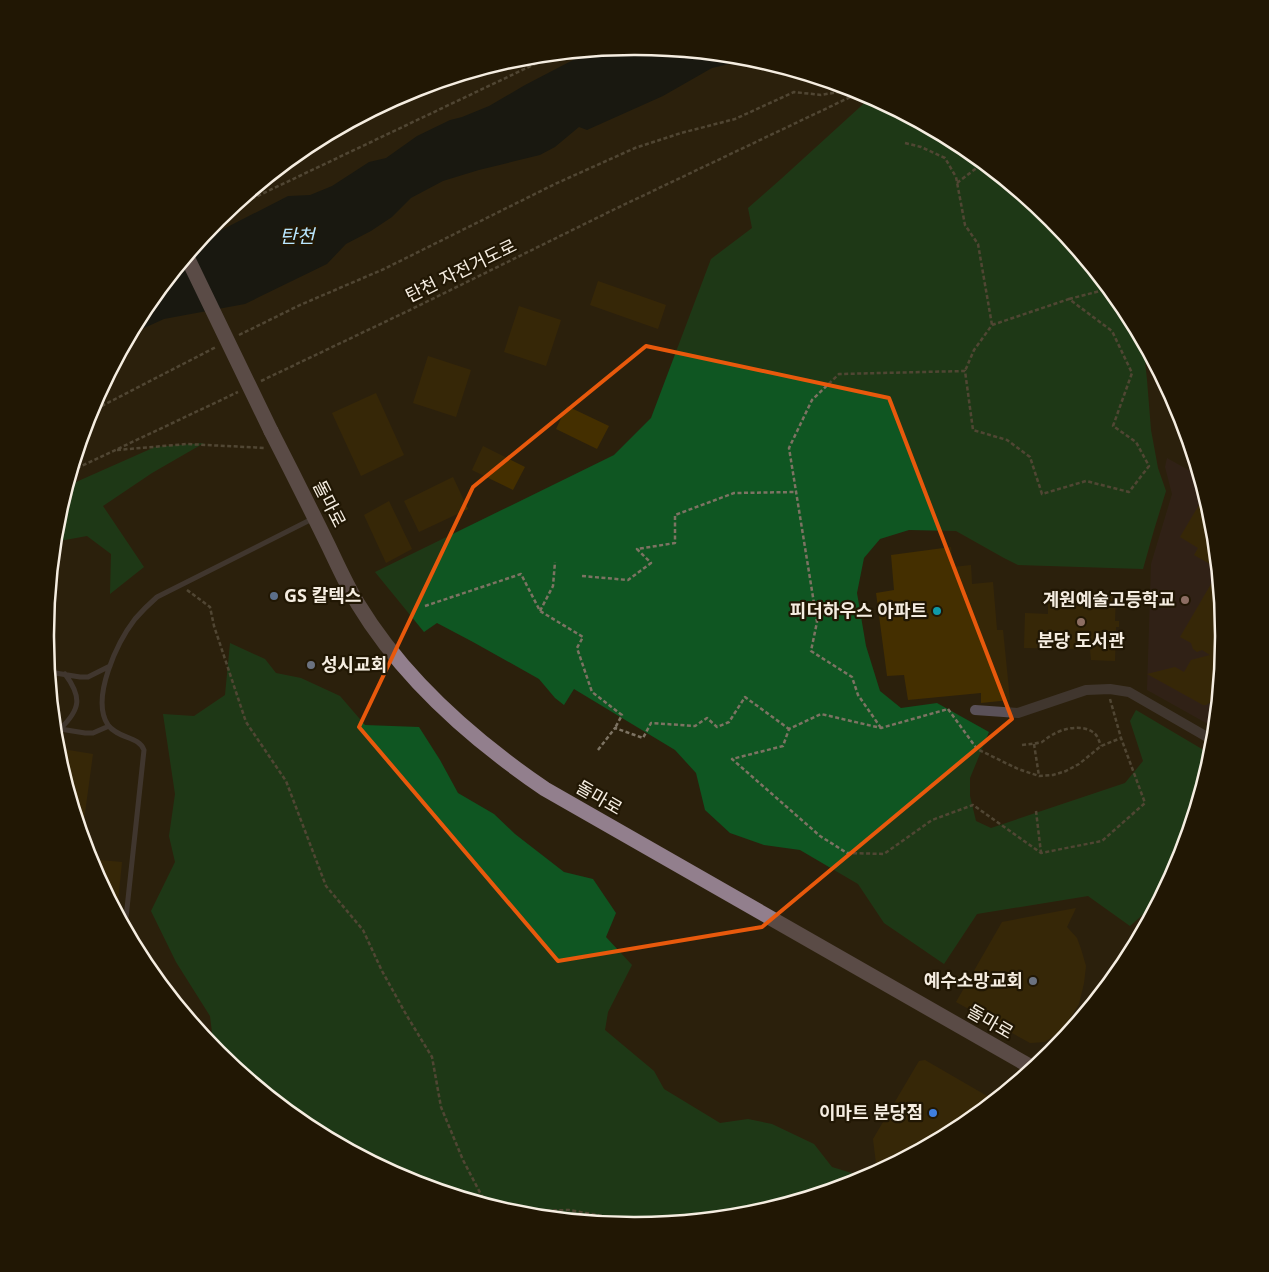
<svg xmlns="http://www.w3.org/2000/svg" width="1269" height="1272" font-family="'Noto Sans','Noto Sans KR',sans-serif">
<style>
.education{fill:#372322}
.green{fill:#0f5622}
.water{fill:#030e14}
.building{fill:#442f00}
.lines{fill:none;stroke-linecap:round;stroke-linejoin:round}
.path{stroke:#7d7363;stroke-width:2.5;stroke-dasharray:4 2.5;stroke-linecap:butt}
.lane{stroke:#5a5158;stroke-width:5}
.street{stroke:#5a5158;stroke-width:10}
.primary{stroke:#927f8d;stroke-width:15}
.primary-bridge{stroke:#927f8d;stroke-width:15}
.marked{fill:none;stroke:#e8590c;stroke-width:4;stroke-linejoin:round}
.service-dot{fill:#5c6f8a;stroke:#211704;stroke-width:2}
.education-dot{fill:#8d6e63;stroke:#211704;stroke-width:2}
.culture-dot{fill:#0f9aa8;stroke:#211704;stroke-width:2}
.worship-dot{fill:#6b7280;stroke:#211704;stroke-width:2}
.shop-dot{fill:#3f7fe0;stroke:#211704;stroke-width:2}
.labels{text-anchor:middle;stroke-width:4.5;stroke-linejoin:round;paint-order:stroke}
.street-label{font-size:18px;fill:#f5ede1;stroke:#211704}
.poi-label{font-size:18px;font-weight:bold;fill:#f5ede1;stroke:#211704;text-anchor:end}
.water-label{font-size:19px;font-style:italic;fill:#bae7ff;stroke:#211704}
.rim{fill:none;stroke:#f5ede1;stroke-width:2.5}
</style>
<rect width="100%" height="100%" fill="#2b200c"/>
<path class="education" d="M1167 458 1199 476 1213 521 1224 636 1215 728 1147 690 1151 564 1172 494 1165 467Z"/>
<path class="green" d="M871 97 962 146 1052 219 1125 309 1143 342 1147 380 1151 430 1158 468 1166 491 1154 530 1143 569 1018 565 1004 558 956 531 909 530 880 539 864 558 857 593 866 646 880 691 901 708 937 703 989 732 970 778V796L976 821 991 828 1125 783 1143 761 1130 721 1136 710 1212 755 1179 862 1157 902 1130 926 1088 896 977 914 944 964 884 923 858 884 800 850 764 845 730 833 705 810 696 773 675 750 574 689 564 705 555 698 539 679 473 642 437 623 424 632 375 572 614 455 651 418 711 259 752 228 748 208 781 179Z
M204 443 152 473 103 506 144 567 110 594 111 554 87 536 54 542 56 521 67 486 155 447Z
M230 643 265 659 276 673 301 678 340 696 365 725 419 727 440 760 458 793 494 814 515 834 564 872 593 879 616 913 606 937 632 965 608 1012 605 1030 654 1071 664 1089 720 1123 748 1119 772 1124 814 1144 832 1167 855 1174 860 1181 749 1214 634 1225 519 1214 409 1181 307 1126 217 1053 214 1049 210 1016 176 962 151 911 175 862 169 836 175 794 163 714 194 716 225 695Z"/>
<path class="water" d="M635 47 752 59 712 68 663 96 587 130 579 127 555 147 540 155 479 170 443 181 411 198 392 217 371 231 346 244 327 264 245 304 164 319 131 334 145 308 200 241 288 196 310 195 332 186 369 162 386 158 417 136 450 120 462 117 489 106 525 85 573 60 594 51Z"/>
<path class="building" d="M598 281 666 305 658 329 590 305Z
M519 306 561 320 546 366 504 352Z
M428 356 471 370 456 417 413 403Z
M376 393 404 455 361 476 332 413Z
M567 406 609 426 597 449 556 429Z
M483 446 525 467 513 490 472 470Z
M453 477 468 509 419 532 404 501Z
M1203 498 1206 500 1213 521 1217 568 1194 555 1198 548 1180 537Z
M389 501 412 549 386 563 364 515Z
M951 547 953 567 971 565 972 584 993 582 997 630H1003L1010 700 981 703V693L908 700 904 675 887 676 876 593 894 590 891 555Z
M1218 572 1224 633 1215 649 1222 653 1219 687 1211 702 1206 705H1203L1147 674 1175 667 1184 672 1191 660 1210 655 1202 650 1197 652 1193 649 1191 643 1180 637Z
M1048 591 1116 593 1115 621H1119V627H1116L1115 661 1091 660 1090 649 1024 648 1025 613 1048 614Z
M56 748 93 754 82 835 56 751Z
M89 859 122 862 117 912 90 861Z
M1076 908 1067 927 1077 938 1081 949 1086 966 1084 983 1079 1004 1069 1020 1058 1033 1045 1042 1030 1043 956 1002 1002 922Z
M925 1060 994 1100 962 1126 877 1171 873 1139 919 1061Z"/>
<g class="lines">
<path class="path" d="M905 143 921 147 945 158 956 177 965 225 978 244 992 325
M957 183 983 163
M228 210 556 54
M1069 299 1108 289
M239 335 300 305 384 269 555 184 635 148 681 133 735 119 794 92 821 95 838 92 849 88
M261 381 412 309 615 209 861 92
M90 412 216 347
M117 450 187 444 266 448
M71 471 238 392
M582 576 628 580 651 563 637 549 675 543V515L734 493 797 492
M187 590 210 607 214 626 246 722 286 781 326 886 363 930 382 971 407 1016 432 1057 441 1107 463 1160 486 1204
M425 606 521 574 540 611 583 637 577 648 592 692 622 715 615 728
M540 611 553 586 555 562
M1110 699 1121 738
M948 709 977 749 1018 769 1039 776 1053 775 1066 771 1079 764 1101 746 1121 738 1145 803 1102 841 1041 853 973 805 932 820 884 854 847 853 820 836 732 759 783 746 789 729 821 714 881 728Z
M881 728 858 695 852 677 811 651 817 622 789 448 812 400 839 374 965 371 973 430 1007 440 1030 457 1042 494 1086 481 1129 492 1149 466 1136 442 1113 426 1132 373 1112 331 1069 299 992 325 974 350 965 371
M1034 744 1039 776
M1022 745C1029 744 1035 744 1042 742 1045 740 1048 737 1052 735 1063 728 1083 724 1094 733 1098 736 1099 741 1101 746
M598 750 615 728 643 738 651 723 695 726 707 718 717 727 729 722 745 697 789 729
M1036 811 1041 853
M514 1213 526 1211 569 1210 608 1217 618 1224"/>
<path class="lane" d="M49 672 80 677H88L110 666
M54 728 85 733H93L109 726
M60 729C81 709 82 697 65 674
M125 927 144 750C139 736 118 739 108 725 90 698 118 641 135 619 142 611 149 604 157 597L314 518"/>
<path class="street" d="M975 710 1018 713 1086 690 1110 689 1129 692 1214 741"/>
<path class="primary" d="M271 431C291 470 310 508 329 547 338 566 347 586 358 604 404 680 473 740 545 789L1033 1068"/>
<path class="primary-bridge" d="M187 257 271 431"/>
</g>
<path d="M0 0H1269V1272H0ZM646 346 889 398 1012 719 762 927 558 961 359 727 473 487Z" fill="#2b200c" fill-opacity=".55" fill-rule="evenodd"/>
<path class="marked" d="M646 346 889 398 1012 719 762 927 558 961 359 727 473 487Z"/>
<circle class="service-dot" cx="274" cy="596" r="5"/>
<g class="education-dot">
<circle cx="1185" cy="600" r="5"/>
<circle cx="1081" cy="622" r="5"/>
</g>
<circle class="culture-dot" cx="937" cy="611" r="5"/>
<g class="worship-dot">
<circle cx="311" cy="665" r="5"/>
<circle cx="1033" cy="981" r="5"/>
</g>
<circle class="shop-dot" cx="933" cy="1113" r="5"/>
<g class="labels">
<g class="street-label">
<text transform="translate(461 271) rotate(-26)" y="6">탄천 자전거도로</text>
<text transform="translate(329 504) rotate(63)" y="6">돌마로</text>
<text transform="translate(599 798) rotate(30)" y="6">돌마로</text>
<text transform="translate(990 1022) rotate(30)" y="6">돌마로</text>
</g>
<g class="poi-label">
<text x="284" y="602" text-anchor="start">GS 칼텍스</text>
<text x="1175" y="606">계원예술고등학교</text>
<text x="927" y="617">피더하우스 아파트</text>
<text x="1081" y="647" text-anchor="middle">분당 도서관</text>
<text x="321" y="671" text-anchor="start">성시교회</text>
<text x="1023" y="987">예수소망교회</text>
<text x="923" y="1119">이마트 분당점</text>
</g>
<g class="water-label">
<text x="297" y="243">탄천</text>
</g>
</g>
<path d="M0 0H1269V1272H0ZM634 55H635A580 580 0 0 1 1215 635V637A580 580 0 0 1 635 1217H634A580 580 0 0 1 54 637V635A580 580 0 0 1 634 55Z" fill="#211704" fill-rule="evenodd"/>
<path class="rim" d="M634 55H635A580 580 0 0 1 1215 635V637A580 580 0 0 1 635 1217H634A580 580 0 0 1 54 637V635A580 580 0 0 1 634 55Z"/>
</svg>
